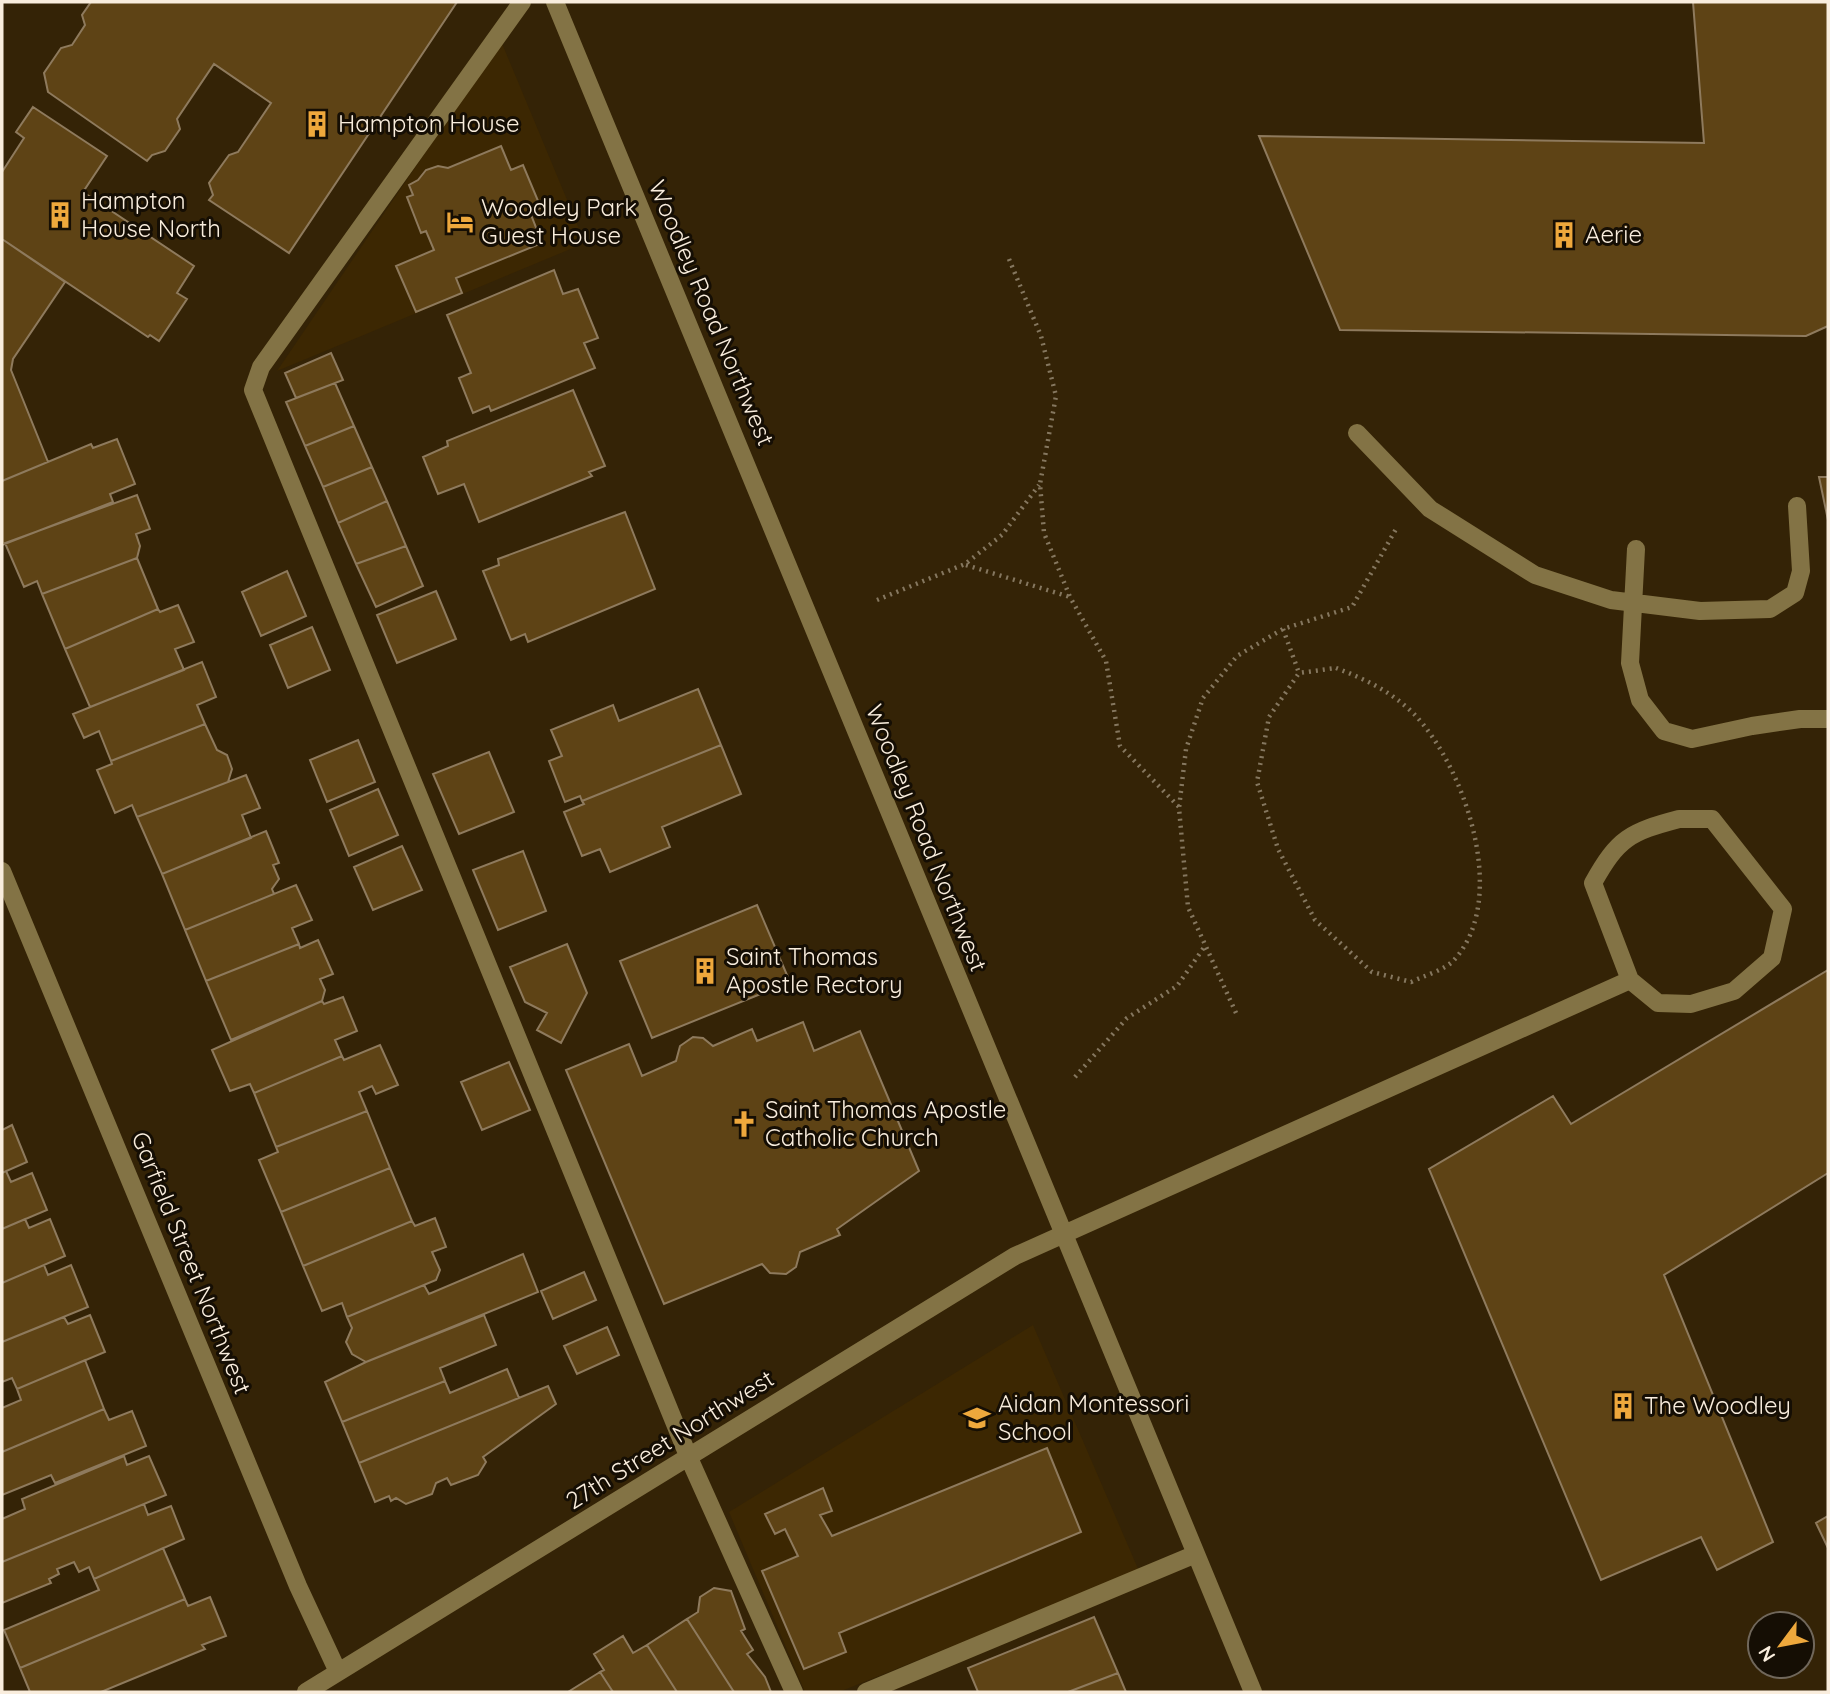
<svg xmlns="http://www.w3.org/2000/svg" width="1830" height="1694" font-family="Quicksand,sans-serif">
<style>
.built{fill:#3c2702}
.building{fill:#5e4315;stroke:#8e7a5d;stroke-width:2}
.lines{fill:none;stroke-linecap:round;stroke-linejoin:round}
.path{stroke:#85775f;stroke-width:4.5;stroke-dasharray:2 5;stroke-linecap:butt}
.minor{stroke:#837345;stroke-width:18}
.labels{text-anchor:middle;stroke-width:6;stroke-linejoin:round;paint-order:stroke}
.poi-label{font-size:24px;fill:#f9eddd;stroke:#150e04;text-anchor:start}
.street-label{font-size:24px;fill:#f9eddd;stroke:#150e04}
</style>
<rect width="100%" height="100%" fill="#342306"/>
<path class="built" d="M501 41 585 243 277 371Z
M1033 1325 1139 1571 839 1692H805L729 1512Z"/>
<path class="building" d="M91 2H457L289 253 209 200 213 195 209 183 229 155 238 152 271 103 214 64 177 119 180 129 165 151 152 155 147 161 48 92 44 73 61 48 72 45 85 25 82 15Z
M1693 2H1828V326L1806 336 1340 330 1259 136 1704 143Z
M33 107 107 156 83 192 194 266 177 293 187 299 159 341 150 335 148 337 2 239V172L24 138 16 132Z
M501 146 511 170 523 165 541 208 530 212 542 243 456 278 462 293 416 312 396 266 434 250 426 231 421 233 407 197 413 195 409 185 418 180 426 170 438 166 448 168Z
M2 239 65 282 13 359 11 370 48 462 2 481Z
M554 270 563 294 578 289 598 338 584 343 595 368 491 411 489 406 473 413 459 378 471 373 447 315Z
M331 353 343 380 296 398 285 373Z
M335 383 354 426 305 446 286 402Z
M573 390 605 466 589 472 592 476 479 522 464 484 438 494 423 457 448 446 447 441Z
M354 426 372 467 323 487 305 446Z
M117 439 135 484 110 494 113 502 2 545V481L91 444 93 448Z
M372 467 387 501 338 523 323 487Z
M1819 477H1828V520Z
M137 495 150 529 136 534 140 546 137 558 42 594 37 581 24 587 5 543Z
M387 501 406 546 356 564 338 523Z
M625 512 655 589 528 642 525 634 511 640 483 571 499 565 498 559Z
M406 546 423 586 376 607 356 564Z
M137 558 158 609 65 649 42 594Z
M287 571 306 616 261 636 242 592Z
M436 591 456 639 397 663 377 615Z
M178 605 194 642 175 649 184 670 90 707 65 649 158 609 160 612Z
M312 627 330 670 288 688 270 645Z
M202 662 216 697 197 705 205 724 111 761 99 731 84 738 73 714Z
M698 689 721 745 582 801 580 796 565 802 549 761 562 756 551 730 613 705 619 721Z
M205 724 217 750 227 755 232 769 228 782 137 817 132 805 115 813 97 770 112 764 111 761Z
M358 740 375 782 327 802 310 760Z
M721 745 741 794 662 827 670 847 610 872 600 849 582 856 564 812 584 804 582 801Z
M489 752 514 812 459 834 433 774Z
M246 775 260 808 242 815 251 838 162 874 137 817Z
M378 789 398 835 349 856 330 810Z
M266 831 279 863 273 865 279 879 272 889 274 894 185 930 162 874Z
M402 846 422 890 373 910 354 867Z
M523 851 546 911 498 930 473 870Z
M296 885 312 920 292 928 299 944 206 981 185 930Z
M757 905 790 982 652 1038 620 961Z
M318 940 333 974 320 979 325 990 322 1001 231 1040 206 981 299 944 300 948Z
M567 944 587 993 561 1043 537 1030 547 1013 525 1002 510 967Z
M1828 970V1173L1664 1275 1773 1542 1717 1570 1701 1537 1601 1580 1429 1169 1553 1096 1571 1124Z
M343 997 357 1031 335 1040 342 1056 254 1093 250 1084 230 1091 212 1050 322 1001 324 1004Z
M803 1022 814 1051 860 1031 919 1171 837 1229 840 1235 800 1252 796 1267 786 1274 770 1273 762 1264 664 1304 566 1070 629 1044 642 1076 676 1061 680 1046 693 1037 703 1038 713 1046 752 1029 757 1041Z
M380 1045 398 1085 376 1094 372 1086 359 1092 367 1111 276 1147 254 1093 342 1056 344 1060Z
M509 1062 530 1110 482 1130 461 1082Z
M367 1111 390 1168 281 1212 259 1160 278 1152 276 1147Z
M12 1125 27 1162 2 1173V1130Z
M390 1168 412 1221 303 1266 281 1212Z
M6 1171 11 1182 32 1173 47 1210 2 1229V1173Z
M435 1218 446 1247 432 1252 440 1270 436 1280 347 1317 342 1303 322 1311 303 1266 412 1221 415 1226Z
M25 1219 29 1228 50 1219 65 1256 2 1283V1229Z
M523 1254 538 1292 366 1362 352 1354 346 1342 352 1328 347 1317 424 1285 429 1294Z
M44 1265 48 1275 71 1265 88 1307 2 1342V1283Z
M584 1272 596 1300 553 1319 541 1291Z
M90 1315 105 1352 17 1389 12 1378 2 1382V1342L64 1317 68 1324Z
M484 1315 496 1345 440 1368 445 1381 342 1422 325 1382 366 1362Z
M607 1327 619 1355 577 1374 564 1346Z
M85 1360 104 1409 2 1452V1408L21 1400 17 1389Z
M507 1369 519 1398 359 1463 342 1422 445 1381 450 1393Z
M548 1386 556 1404 483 1457 486 1462 478 1475 451 1485 447 1478 436 1483 432 1494 406 1504 396 1498 391 1501 389 1496 375 1502 359 1463Z
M104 1409 109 1420 132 1411 146 1446 55 1483 51 1475 2 1495V1452Z
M1047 1448 1081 1532 839 1633 846 1652 804 1669 762 1571 798 1556 785 1529 775 1534 765 1514 823 1488 832 1511 820 1515 832 1536Z
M124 1456 127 1465 149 1456 166 1495 2 1562V1519L25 1509 22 1499Z
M144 1504 148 1515 171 1506 184 1539 94 1579 89 1567 79 1572 74 1562 57 1569 59 1574 49 1579 51 1583 2 1603V1562Z
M1828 1516V1548L1816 1523Z
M163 1548 185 1599 20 1668 4 1630 99 1590 94 1579Z
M714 1588 731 1591 745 1629 741 1631 753 1650 747 1654 765 1677 771 1692H734L687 1619 698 1612 700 1597Z
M210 1597 226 1636 202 1645 205 1649 101 1692H30L20 1668 185 1599 188 1606Z
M1094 1617 1118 1673 1068 1692H978L968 1668Z
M687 1619 734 1692H677L647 1645Z
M623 1636 633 1653 647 1645 677 1692H613L600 1672 604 1670 594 1654Z
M600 1672 613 1692H568Z
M1118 1673 1126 1692H1068Z"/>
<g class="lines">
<path class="path" d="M1009 259 1041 336 1056 396 1040 484 1044 533 1070 597 1106 661 1120 746 1179 807
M966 565 1070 597
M877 600 965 564 1002 535 1039 485
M1283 629 1299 673
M1336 668C1365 679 1392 692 1414 714 1465 767 1510 899 1454 960 1445 970 1423 976 1411 982L1372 972 1315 920 1278 849 1257 782 1269 717 1299 673Z
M1236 1013 1188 907 1179 808 1186 749 1203 698 1237 656 1283 629 1352 607 1396 529
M1075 1077 1127 1018 1177 986 1205 946"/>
<path class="minor" d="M522 2 261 367 253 390 689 1458 794 1692
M555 2 1253 1692
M1357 433 1430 509 1535 575 1611 600 1700 611 1770 609 1795 593 1801 571 1797 506
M1636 549 1630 663 1640 700 1664 731 1692 739 1752 726 1800 719H1828
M1679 819H1712L1783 909 1772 958 1734 991 1691 1004 1658 1003 1630 980 1593 883C1618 838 1630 832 1679 819Z
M2 871 298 1586 338 1672
M306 1692 1015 1256 1630 980
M866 1692 1196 1554"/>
</g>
<defs>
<symbol id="building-bare" viewBox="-9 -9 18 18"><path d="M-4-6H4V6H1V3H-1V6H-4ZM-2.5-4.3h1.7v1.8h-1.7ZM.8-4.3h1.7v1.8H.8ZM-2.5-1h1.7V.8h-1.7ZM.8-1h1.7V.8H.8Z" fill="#eea83c" stroke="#150e04" stroke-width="2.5" paint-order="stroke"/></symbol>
<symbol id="hotel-bare" viewBox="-9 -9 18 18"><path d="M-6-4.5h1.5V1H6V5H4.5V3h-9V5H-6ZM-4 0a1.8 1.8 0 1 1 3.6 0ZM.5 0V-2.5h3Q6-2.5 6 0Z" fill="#eea83c" stroke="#150e04" stroke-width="2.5" paint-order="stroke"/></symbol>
<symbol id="church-bare" viewBox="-9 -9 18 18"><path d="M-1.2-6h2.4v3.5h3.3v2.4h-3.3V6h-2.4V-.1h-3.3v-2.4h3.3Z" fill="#eea83c" stroke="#150e04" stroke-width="2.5" paint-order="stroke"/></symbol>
<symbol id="school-bare" viewBox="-9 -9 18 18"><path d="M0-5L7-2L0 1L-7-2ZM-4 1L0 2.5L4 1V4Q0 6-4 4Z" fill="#eea83c" stroke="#150e04" stroke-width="2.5" paint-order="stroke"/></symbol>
</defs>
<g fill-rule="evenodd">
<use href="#building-bare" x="298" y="105" width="38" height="38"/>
<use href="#building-bare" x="41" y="196" width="38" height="38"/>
<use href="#hotel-bare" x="441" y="203" width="38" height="38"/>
<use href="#building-bare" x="1545" y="216" width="38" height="38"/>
<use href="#building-bare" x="686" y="952" width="38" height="38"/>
<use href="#church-bare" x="725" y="1105" width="38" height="38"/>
<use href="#building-bare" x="1604" y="1387" width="38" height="38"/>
<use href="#school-bare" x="958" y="1399" width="38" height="38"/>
</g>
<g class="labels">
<g class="poi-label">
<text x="338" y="132">Hampton House</text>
<text x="81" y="209">Hampton<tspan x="81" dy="28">House North</tspan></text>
<text x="481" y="216">Woodley Park<tspan x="481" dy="28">Guest House</tspan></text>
<text x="1585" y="243">Aerie</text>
<text x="726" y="965">Saint Thomas<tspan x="726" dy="28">Apostle Rectory</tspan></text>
<text x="765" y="1118">Saint Thomas Apostle<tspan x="765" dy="28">Catholic Church</tspan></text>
<text x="998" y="1412">Aidan Montessori<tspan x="998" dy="28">School</tspan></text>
<text x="1644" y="1414">The Woodley</text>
</g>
<g class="street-label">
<text transform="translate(711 313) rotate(67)" y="8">Woodley Road Northwest</text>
<text transform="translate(926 838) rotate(68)" y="8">Woodley Road Northwest</text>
<text transform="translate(191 1263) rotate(68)" y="8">Garfield Street Northwest</text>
<text transform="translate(670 1440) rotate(-32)" y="8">27th Street Northwest</text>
</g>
</g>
<rect width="1830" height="1694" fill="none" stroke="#f9eddd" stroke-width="7"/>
<g transform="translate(1781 1645) rotate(238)"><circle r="33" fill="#150e04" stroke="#70675b" stroke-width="2"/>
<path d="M0-5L12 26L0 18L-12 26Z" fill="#eea83c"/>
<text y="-10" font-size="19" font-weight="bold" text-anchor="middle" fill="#f9eddd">N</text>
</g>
</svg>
